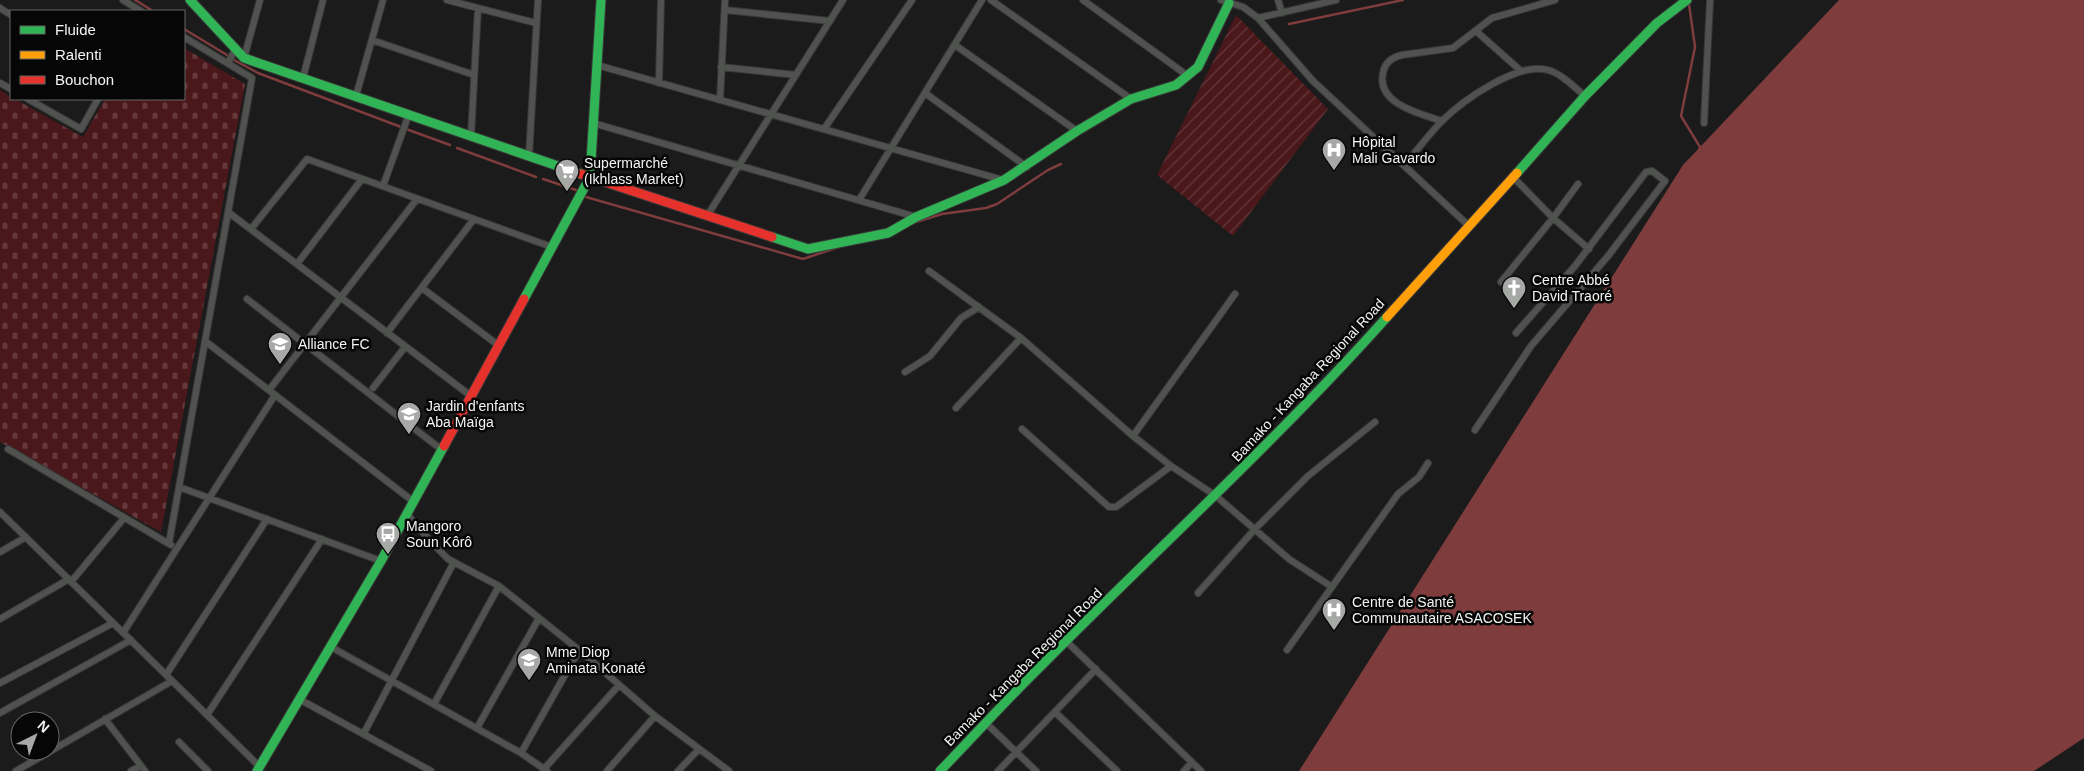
<svg xmlns="http://www.w3.org/2000/svg" width="2084" height="771" font-family="Helvetica,sans-serif">
<style>
.cemetery{fill:url(#cemetery-stones)}
.garden{fill:url(#garden-furrows)}
.water{fill:#7e3c3d}
.lines{fill:none;stroke-linecap:round;stroke-linejoin:round}
.stream{stroke:#7e3c3d;stroke-width:2.5}
.street-casing{stroke:#383838;stroke-width:8}
.fast-casing{stroke:#383838;stroke-width:11}
.slow-casing{stroke:#383838;stroke-width:11}
.jam-casing{stroke:#383838;stroke-width:11}
.street{stroke:#505250;stroke-width:6}
.fast{stroke:#30b455;stroke-width:9}
.slow{stroke:#ff9f0a;stroke-width:9}
.jam{stroke:#e5322d;stroke-width:9}
.labels{text-anchor:middle;stroke-width:5;stroke-linejoin:round;paint-order:stroke}
.poi-label{font-size:14px;fill:#f3f5f3;stroke:#050605;text-anchor:start}
.street-label{font-size:14px;fill:#f3f5f3;stroke:#050605}
</style>
<defs>
<pattern id="cemetery-stones" width="16" height="16" patternUnits="userSpaceOnUse" patternTransform="scale(1.25)"><rect width="16" height="16" fill="#4a171a"/><path d="M2 7V4a2 2 0 0 1 4 0v3zM10 15v-3a2 2 0 0 1 4 0v3z" fill="#65393c"/></pattern>
<pattern id="garden-furrows" width="10" height="10" patternUnits="userSpaceOnUse" patternTransform="scale(1.25)"><rect width="10" height="10" fill="#4a171a"/><path d="M-1 1l2-2M0 10L10 0M9 11l2-2" fill="none" stroke="#65393c"/></pattern>
</defs>
<rect width="100%" height="100%" fill="#1a1b1a"/>
<path class="cemetery" d="M184 48 245 84 161 532 0 442V90L11 97V99H15L83 137 105 99H184Z"/>
<path class="garden" d="M1236 15 1328 109 1233 236 1157 175Z"/>
<path class="water" d="M1839 0H2084V738L2034 771H1299L1683 165Z"/>
<g class="lines">
<path class="stream" d="M135 0 153 11
M1689 4 1695 47 1681 116 1700 147 1699 151
M1289 24 1403 0
M184 29 227 55
M234 60 258 73 401 127
M406 129 450 145
M457 148 536 177
M543 179 576 190
M586 197 803 259 839 247
M913 223 942 214 986 208 997 204 1048 170 1061 164"/>
<defs>
<path id="street" d="M123 0 141 11
M447 0 536 23
M991 0 1131 99
M1083 0 1188 76
M1221 0 1243 7 1258 18 1313 81 1469 226
M1278 0 1282 13
M0 8 11 15
M725 10 830 21
M1258 18 1336 0
M1476 31 1521 71
M372 40 474 75
M955 45 1077 131
M244 58 260 0
M228 63 236 48
M597 65 1003 180
M721 67 796 75
M303 78 323 0
M0 83 11 89
M659 83 661 0
M925 93 1027 167
M356 96 383 0
M28 99 81 129 98 99
M720 100 725 0
M1442 121C1421 114 1376 104 1383 73 1385 62 1393 57 1402 55L1453 48 1492 18 1555 0
M593 123 916 217
M1704 123 1710 0
M824 129 912 0
M471 136 478 8
M529 156 538 0
M1404 165C1417 151 1428 135 1442 121 1462 101 1518 61 1548 70 1562 74 1574 87 1585 96
M1578 184 1553 218 1589 249
M383 186 409 114
M859 200 982 0
M228 212 471 396
M707 216 843 0
M251 229 307 159 552 247
M297 264 362 179
M929 271 1021 338 1133 436 1171 466 1216 496 1289 559 1332 587
M1501 282 1553 218 1512 176
M422 288 498 345
M247 299 442 450
M387 333 474 219
M205 341 414 502
M905 372 930 356 961 318 979 307
M373 388 405 347
M269 390 417 199
M956 408 1021 338
M1022 429 1109 507H1116L1171 466
M1475 430 1531 346 1608 256 1665 181 1652 171 1646 172 1575 266 1516 333
M1133 436 1235 294
M8 449 171 545
M179 487 381 561
M0 512 260 767
M407 514 432 543 448 559 499 586 579 650 655 716 729 771
M169 543 252 78 184 37
M0 552 26 537
M71 582 124 518
M1198 593 1255 529 1308 476 1375 422
M0 619 69 579
M123 633 275 395
M1066 641 1201 771
M331 647 521 753 547 771
M1287 650 1398 494 1419 477 1428 463
M166 675 267 519
M0 683 113 623
M299 699 431 771
M434 704 499 586
M1055 712 1117 771
M0 713 131 640
M207 715 322 539
M105 719 145 771
M986 723 1036 771
M477 728 539 618
M364 733 454 562
M179 742 208 771
M521 753 579 650
M544 769 619 685
M16 771 172 681
M131 771 140 766
M607 771 655 716
M678 771 699 749
M998 771 1096 669
M1184 771 1192 762"/>
<path id="fast" d="M190 0 244 58 581 174
M1517 173 1585 96 1657 23 1687 0
M772 237 808 249 888 233 916 217 1004 180 1077 131 1131 99 1176 85 1198 67 1229 3
M524 299 590 177 601 0
M257 771 381 561 444 446
M940 771C974 736 1007 699 1042 665 1157 549 1278 439 1387 317"/>
<path id="slow" d="M1387 317 1517 173"/>
<path id="jam" d="M581 174 772 237
M444 446 524 299"/>
</defs>
<use href="#street" class="street-casing"/>
<use href="#fast" class="fast-casing"/>
<use href="#slow" class="slow-casing"/>
<use href="#jam" class="jam-casing"/>
<use href="#street" class="street"/>
<use href="#fast" class="fast"/>
<use href="#slow" class="slow"/>
<use href="#jam" class="jam"/>
</g>
<defs>
<symbol id="hospital-pin" viewBox="-11 -11 22 30"><path d="M0 17L-7.5 6A9.5 9.5 0 1 1 7.5 6Z" fill="#a7a9a7" stroke="#050605"/><path d="M-5-5h3v3.5h4V-5h3V5h-3V1.5h-4V5h-3Z" fill="#fff"/></symbol>
<symbol id="supermarket-pin" viewBox="-11 -11 22 30"><path d="M0 17L-7.5 6A9.5 9.5 0 1 1 7.5 6Z" fill="#a7a9a7" stroke="#050605"/><path d="M-6-5.5h2.5l.6 2H6L4.5 2H-2.5L-4.4-4H-6ZM-1.5 3.2a1.3 1.3 0 1 0 .1 0ZM3 3.2a1.3 1.3 0 1 0 .1 0Z" fill="#fff"/></symbol>
<symbol id="church-pin" viewBox="-11 -11 22 30"><path d="M0 17L-7.5 6A9.5 9.5 0 1 1 7.5 6Z" fill="#a7a9a7" stroke="#050605"/><path d="M-1.2-6h2.4v3.5h3.3v2.4h-3.3V6h-2.4V-.1h-3.3v-2.4h3.3Z" fill="#fff"/></symbol>
<symbol id="school-pin" viewBox="-11 -11 22 30"><path d="M0 17L-7.5 6A9.5 9.5 0 1 1 7.5 6Z" fill="#a7a9a7" stroke="#050605"/><path d="M0-5L7-2L0 1L-7-2ZM-4 1L0 2.5L4 1V4Q0 6-4 4Z" fill="#fff"/></symbol>
<symbol id="bus-pin" viewBox="-11 -11 22 30"><path d="M0 17L-7.5 6A9.5 9.5 0 1 1 7.5 6Z" fill="#a7a9a7" stroke="#050605"/><path d="M-5-6H5V4H4V6H2V4H-2V6H-4V4H-5ZM-3.5-4V0h7V-4ZM-3.5 1.2v1.5H-2V1.2ZM2 1.2v1.5H3.5V1.2Z" fill="#fff"/></symbol>
</defs>
<g fill-rule="evenodd">
<use href="#hospital-pin" x="1320" y="136" width="28" height="38"/>
<use href="#supermarket-pin" x="553" y="157" width="28" height="38"/>
<use href="#church-pin" x="1500" y="274" width="28" height="38"/>
<use href="#school-pin" x="266" y="330" width="28" height="38"/>
<use href="#school-pin" x="395" y="400" width="28" height="38"/>
<use href="#bus-pin" x="374" y="520" width="28" height="38"/>
<use href="#hospital-pin" x="1320" y="596" width="28" height="38"/>
<use href="#school-pin" x="515" y="646" width="28" height="38"/>
</g>
<g class="labels">
<g class="poi-label">
<text x="1352" y="147">Hôpital<tspan x="1352" dy="16">Mali Gavardo</tspan></text>
<text x="584" y="168">Supermarché<tspan x="584" dy="16">(Ikhlass Market)</tspan></text>
<text x="1532" y="285">Centre Abbé<tspan x="1532" dy="16">David Traoré</tspan></text>
<text x="298" y="349">Alliance FC</text>
<text x="426" y="411">Jardin d'enfants<tspan x="426" dy="16">Aba Maïga</tspan></text>
<text x="406" y="531">Mangoro<tspan x="406" dy="16">Soun Kôrô</tspan></text>
<text x="1352" y="607">Centre de Santé<tspan x="1352" dy="16">Communautaire ASACOSEK</tspan></text>
<text x="546" y="657">Mme Diop<tspan x="546" dy="16">Aminata Konaté</tspan></text>
</g>
<g class="street-label">
<text transform="translate(1308 380) rotate(-47)" y="5">Bamako - Kangaba Regional Road</text>
<text transform="translate(1023 667) rotate(-45)" y="5">Bamako - Kangaba Regional Road</text>
</g>
</g>
<rect x="10" y="10" width="175" height="90" fill="#050605" stroke="#646664"/>
<rect x="20" y="26" width="25" height="8" fill="#30b455" stroke="#646664"/>
<text x="55" y="35" font-size="15" fill="#f3f5f3">Fluide</text>
<rect x="20" y="51" width="25" height="8" fill="#ff9f0a" stroke="#646664"/>
<text x="55" y="60" font-size="15" fill="#f3f5f3">Ralenti</text>
<rect x="20" y="76" width="25" height="8" fill="#e5322d" stroke="#646664"/>
<text x="55" y="85" font-size="15" fill="#f3f5f3">Bouchon</text>
<g transform="translate(35 736) rotate(42)"><circle r="24" fill="#050605" stroke="#646664"/>
<path d="M0-4L9 19L0 12L-9 19Z" fill="#a7a9a7"/>
<text y="-8" font-size="14" font-weight="bold" text-anchor="middle" fill="#f3f5f3">N</text>
</g>
</svg>
